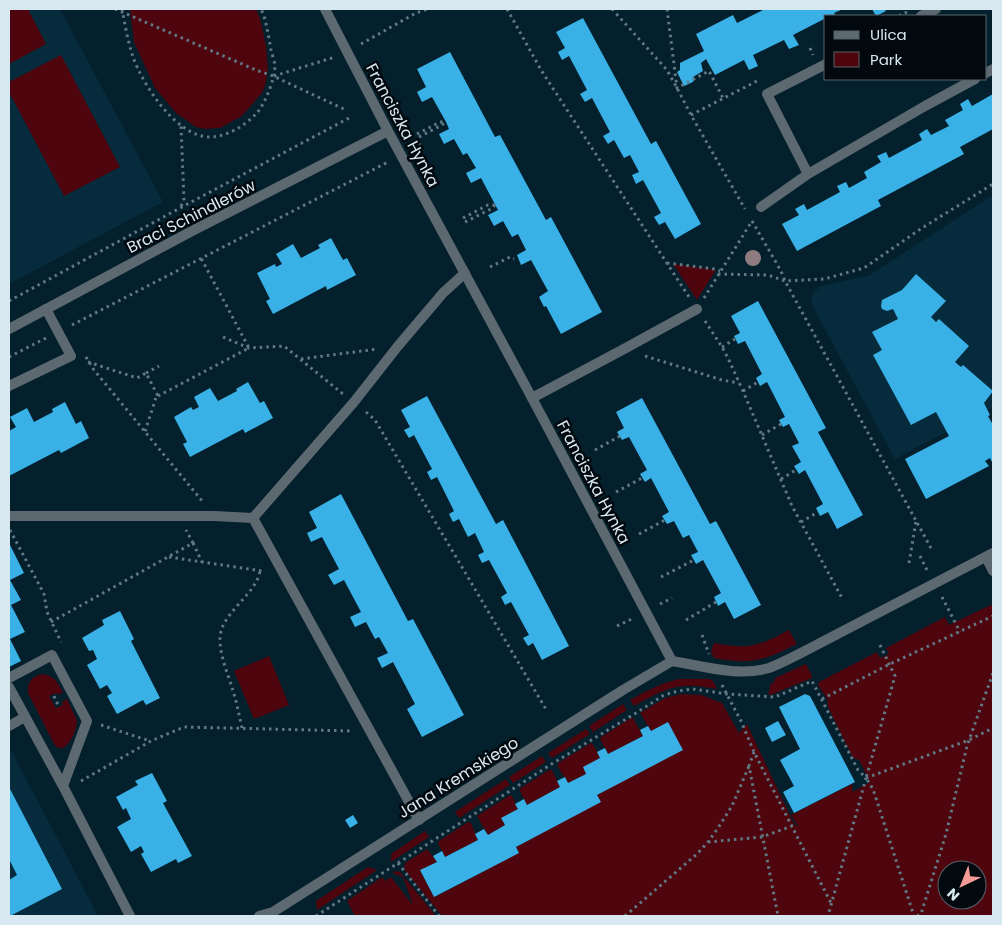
<svg xmlns="http://www.w3.org/2000/svg" width="1002" height="925" font-family="Poppins,sans-serif">
<style>
.built{fill:#052b3c}
.green{fill:#4e050d;fill-rule:evenodd}
.building{fill:#39b0e6}
.lines{fill:none;stroke-linecap:round;stroke-linejoin:round}
.path{stroke:#627884;stroke-width:3;stroke-dasharray:2.5 4;stroke-linecap:butt}
.lane{stroke:#5d6970;stroke-width:10}
.street{stroke:#5d6970;stroke-width:10}
.tree{fill:#8e7c80}
.labels{text-anchor:middle;stroke-width:5;stroke-linejoin:round;paint-order:stroke}
.street-label{font-size:16px;fill:#d8e8f1;stroke:#01080e}
</style>
<rect width="100%" height="100%" fill="#04202d"/>
<path class="built" d="M9 9H60L163 202 9 284Z
M993 195V407L895 459 813 307 811 300 814 292 821 286 870 275Z
M9 746 98 916H9Z"/>
<path class="green" d="M9 9H28L46 44 9 64Z
M130 9H256L260 18 266 46 268 70 265 86 262 93 242 116 220 128 205 129 196 127 176 113 155 88 134 42Z
M61 55 120 167 64 196 9 92V82Z
M673 264 716 270 697 300Z
M993 604V916H442L404 869 405 863 427 849 437 862 420 871 435 897 518 853 516 847 600 801 597 795 651 731 640 713 665 698 682 694 701 695 722 703 739 733 747 724 795 826 797 825 791 815 852 784 853 792 870 782 859 760 853 758 828 707 827 699 818 685 819 682 877 652 880 658 889 654 886 648 945 617 949 625ZM947 870H977V900H947Z
M789 630 797 644C763 661 752 665 714 658L711 652 713 645 715 643C749 650 759 646 789 630Z
M269 656 289 705 254 719 234 671Z
M806 664 812 676V678L773 694 768 695 771 683 773 684 775 678Z
M43 674C55 676 57 682 63 692L58 695 57 693 49 696 56 708 63 705 62 702 67 699 77 720C77 730 71 743 63 748H58L54 744 28 693C27 682 32 676 43 674Z
M679 679H710L714 682 717 689C709 688 701 686 693 686 672 684 652 696 634 706L630 700C646 691 661 683 679 679Z
M623 704 627 710 593 732 589 726Z
M631 718H633L643 736 608 754 600 739 601 737Z
M586 729 590 734 552 758 548 753Z
M591 743 593 744 600 758 586 774 568 783 558 767V763Z
M542 756 546 762 513 783 509 777Z
M549 770H552L560 787 527 805 519 789Z
M506 779 510 785 459 818 455 812Z
M510 795 512 796 518 809 502 818 505 825 488 835 477 816Z
M468 822 471 823 478 840 445 857 438 843 439 841Z
M425 831 429 837 391 862V854Z
M368 867 377 870 317 910 316 901Z
M393 871 400 872 436 916H355L347 901 382 877 385 881 391 877 412 904V902L403 877 394 874Z"/>
<path class="building" d="M765 9H843L834 13 836 16H826V18L793 35 799 45 789 49 784 40 753 55 758 66 749 70 744 60 715 75 706 59 701 63 703 71 693 77 694 79 693 82 684 86 677 72 680 70V63L704 51 696 34 733 15 737 23Z
M872 9H884L886 11 876 16Z
M583 18 651 144 656 141 701 224 675 239 665 222 659 225 654 217 661 213 643 180 636 184 632 175 639 172 630 155 624 158 614 140 608 144 603 136 610 132 592 98 585 102 580 94 587 90 569 56 562 60 558 52 565 48 556 32Z
M450 52 495 137 500 135 546 220 551 217 602 312 561 334 546 306 544 307 539 297 548 291 531 260 521 265 517 255 526 250 518 234 512 237 503 221 494 226 488 215 498 210 481 178 471 183 466 173 476 168 467 153 463 155 454 139 444 144 439 134 449 129 446 122 432 97 422 102 417 92 426 87 417 69Z
M993 94V129L960 147 964 154 878 200 881 206 797 251 782 224 799 215 795 209 804 204 807 210 840 192 837 186 846 182 849 188 867 178 864 172 881 162 877 156 886 152 889 158 922 140 919 134 927 129 931 135 949 126 945 120 963 110 960 104 968 99 972 106Z
M331 238 343 260 347 258 356 275 327 290 326 286 273 314 266 301 270 299 257 273 275 264 276 267 282 264 276 254 293 244 301 258 320 248 318 245Z
M916 274 946 301 931 317 936 322 939 319 969 346 955 362 961 367 963 365 993 391 984 403 990 415 988 416 993 425V464L990 458 985 461 989 466 926 499 905 459 949 436 936 412 911 425 873 355 882 350 872 332 898 319 893 309 887 311 882 309 881 306 882 300 902 290Z
M758 301 826 428 818 432 863 515 837 529 828 512 820 516 816 508 823 504 805 470 799 474 794 466 801 462 792 446 799 443 789 424 783 427 781 424 779 420 785 417 767 382 760 386 756 378 762 374 745 341 738 344 734 336 740 333 731 316Z
M248 382 260 403 264 401 273 418 245 433 243 429 190 457 183 444 187 442 174 417 191 407 193 410 199 407 194 397 210 388 218 401 237 391 236 389Z
M427 396 496 524 503 520 569 646 542 660 533 643 528 646 523 638 529 635 511 602 505 605 501 597 507 593 489 560 482 563 478 555 484 552 475 533 468 537 459 519 453 522 449 514 454 511 437 477 431 480 427 472 432 469 414 435 409 438 404 430 410 427 401 410Z
M642 398 710 524 716 521 761 605 734 619 725 602 718 606 714 597 721 593 703 560 696 564 691 555 698 552 689 535 683 538 674 521 667 524 662 516 669 512 651 478 645 482 640 474 647 470 629 437 622 440 617 432 624 428 616 412Z
M65 402 76 424 81 421 89 438 61 453 59 450 9 476V431L16 427 10 417 27 408 34 422 53 412 52 409Z
M341 494 408 621 413 619 464 715 422 737 407 709 415 704 393 662 382 668 377 658 388 653 379 637 375 639 366 622 355 627 350 617 361 612 344 580 334 585 328 575 339 569 322 537 311 542 307 533 317 528 309 512Z
M9 543 24 573 10 580 21 600 11 605 25 632 10 639 21 661 9 667Z
M120 611 134 639 131 641 160 698 146 705 143 700 117 714 107 696 112 693 107 685 100 689 87 665 97 659 93 650 89 651 82 638 104 625 102 620Z
M805 694 810 696 855 782 794 813 783 792 794 786 780 760 800 749 779 707Z
M778 721 786 735 772 742 765 728Z
M668 722 683 750 597 795 601 802 516 847 519 853 434 897 420 870 437 862 433 856 442 851 445 857 478 840 475 834 484 829 488 835 505 825 501 818 518 809 515 804 524 799 527 805 560 787 557 781 565 777 568 783 586 774 583 767 600 758 597 752 605 748 608 754 643 736 640 730 648 726 651 731Z
M152 773 167 801 163 803 192 856 178 863 176 859 151 872 141 854 144 852 141 846 131 852 117 827 131 819 126 808 123 810 116 797 138 785 135 781Z
M9 787 62 889 10 916H9V880L17 875 9 859Z
M353 815 358 823 350 828 345 820Z"/>
<g class="lines">
<path class="path" d="M115 9 256 70 273 76 344 109
M122 9C125 25 128 42 133 57 143 85 176 136 209 137 227 137 244 126 256 114 265 104 275 79 275 65 274 60 272 54 271 50 269 38 267 27 264 16L261 9
M507 9 541 70 689 297
M612 9 667 70 677 88 691 115 745 209
M667 9 677 88 709 71 723 98
M899 16 907 12
M361 44 416 13 428 9
M810 48 813 55
M274 76 335 57
M691 115 757 81
M417 134 440 122H446
M419 137 442 125 445 122
M413 148 422 143
M181 206 184 201 181 126
M463 218 488 205H495
M752 221 781 271 785 281 932 550
M465 222 491 209 495 205
M667 263 715 269 720 271
M490 267 510 257 514 259
M718 274 768 275 785 281 824 279 864 268 922 228 993 184
M704 298 752 221
M9 301 180 208 349 118
M705 321 722 347 728 358 743 391 792 506 842 598
M72 325 388 162
M223 337 249 348 284 346 343 394
M722 347 735 339
M645 356 722 380 739 383
M9 357 46 338
M86 357 94 370 203 502
M301 359 377 349
M88 362 137 378 146 373 158 396 156 397 145 432
M146 373 159 366
M743 391 758 382
M158 396 249 348 201 258
M366 412 375 420 547 711
M762 435 781 424
M595 450 620 436
M781 479 796 470
M616 492 642 478
M801 522 818 512
M10 530 44 594 47 612 61 642
M639 534 665 520
M193 543 202 562
M920 556 927 570
M169 557 262 571
M909 563 916 521
M661 577 694 560
M942 597 960 632
M660 604 672 598
M686 620 716 602
M51 622 193 543 186 530
M617 626 632 619
M702 635 709 654
M880 645 895 676 866 778 873 789 914 916
M722 685 741 721 754 752 831 903
M54 696 58 705
M822 699 890 664 993 616
M101 725 150 741
M242 728C239 715 237 703 233 691 228 673 215 646 222 628 230 608 257 591 260 571
M754 752 749 766 778 916
M866 778 969 740 993 728
M81 781 151 741 184 727 353 731
M708 842 762 837 792 826
M398 863 439 916
M316 916 550 765 636 713 664 695 678 691 693 689 727 694 775 697 812 681 858 770 866 778 828 916
M625 916 697 854 708 842 718 828 732 806 749 766
M917 916 921 914 946 834 967 746 993 673"/>
<path class="lane" d="M921 16 936 9
M826 64 767 94 808 174 925 106 975 79
M986 73 993 69
M761 207 808 174
M9 386 71 356 46 309
M532 398 624 349 697 309
M9 516H214L253 518
M986 557 993 571
M9 678 52 655 87 721 63 786
M9 687 63 786 130 916
M9 726 25 717
M419 820 253 518 354 402 398 346 443 293 465 273"/>
<path class="street" d="M325 9 388 131 532 398 672 661C703 666 738 677 769 668 780 664 791 658 801 653L993 553
M9 329 192 231 388 131
M259 916 273 912 623 690 672 661"/>
</g>
<circle class="tree" cx="753" cy="258" r="8"/>
<g class="labels">
<g class="street-label">
<text transform="translate(403 125) rotate(62)" y="6">Franciszka Hynka</text>
<text transform="translate(191 216) rotate(-27)" y="6">Braci Schindlerów</text>
<text transform="translate(594 482) rotate(62)" y="6">Franciszka Hynka</text>
<text transform="translate(458 777) rotate(-32)" y="6">Jana Kremskiego</text>
</g>
</g>
<rect width="1002" height="925" fill="none" stroke="#d8e8f1" stroke-width="20"/>
<rect x="824" y="15" width="162" height="65" fill="#01080e" stroke="#576269"/>
<rect x="834" y="31" width="25" height="8" fill="#5d6970" stroke="#576269"/>
<text x="870" y="40" font-size="15" fill="#d8e8f1">Ulica</text>
<rect x="834" y="52" width="25" height="15" fill="#4e050d" stroke="#576269"/>
<text x="870" y="65" font-size="15" fill="#d8e8f1">Park</text>
<g transform="translate(962 885) rotate(223)"><circle r="24" fill="#01080e" stroke="#576269"/>
<path d="M0-4L9 19L0 12L-9 19Z" fill="#f59b97"/>
<text y="-8" font-size="14" font-weight="bold" text-anchor="middle" fill="#d8e8f1">N</text>
</g>
</svg>
